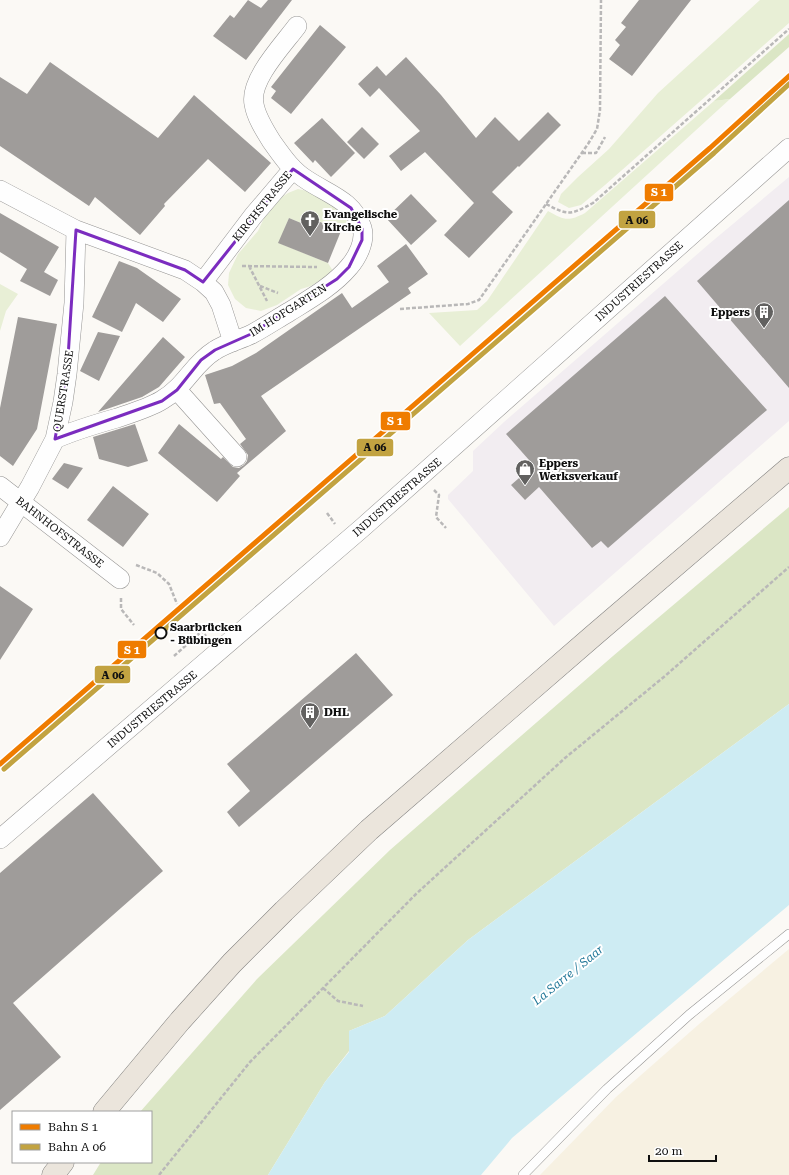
<svg xmlns="http://www.w3.org/2000/svg" width="789" height="1175" font-family="'Roboto Serif',serif">
<style>
.industrial{fill:#f2edf1}
.farmland{fill:#f7f1e2}
.green{fill:#e8efd6}
.forest{fill:#dbe6c5}
.water{fill:#ceecf3}
.building{fill:#9f9c9a}
.lines{fill:none;stroke-linecap:round;stroke-linejoin:round}
.lane-casing{stroke:#959493;stroke-width:10}
.street-casing{stroke:#959493;stroke-width:20}
.primary-casing{stroke:#838280;stroke-width:23}
.path{stroke:#b9b8b8;stroke-width:2.5;stroke-dasharray:4 2;stroke-linecap:butt}
.lane{stroke:#fefefe;stroke-width:9}
.street{stroke:#fefefe;stroke-width:19}
.primary{stroke:#ebe5dc;stroke-width:22}
.rail-1-casing{stroke:#fff;stroke-width:8}
.rail-2-casing{stroke:#fff;stroke-width:8}
.rail-1{stroke:#ef7c00;stroke-width:5}
.rail-2{stroke:#c2a341;stroke-width:5}
.marked{fill:none;stroke:#7b2cbf;stroke-width:3;stroke-linejoin:round}
.stop-dot{fill:#fff;stroke:#0f0f0f;stroke-width:2}
.labels{text-anchor:middle;stroke-width:4;stroke-linejoin:round;paint-order:stroke}
.street-label{font-size:11px;fill:#0f0f0f;stroke:#fff}
.poi-label{font-size:11px;font-weight:bold;fill:#0f0f0f;stroke:#fff;text-anchor:start}
.stop-label{font-size:11px;font-weight:bold;fill:#0f0f0f;stroke:#fff;text-anchor:start}
.water-label{font-size:12px;font-style:italic;fill:#217798;stroke:#fff}
.line-badge{stroke:#fff;stroke-width:1.5}
.badge-label{font-size:11px;text-anchor:middle;font-weight:bold;fill:#fff}
.pale-badge-label{font-size:11px;text-anchor:middle;font-weight:bold;fill:#111}
</style>
<rect width="100%" height="100%" fill="#fbf9f5"/>
<path class="industrial" d="M789 177V421L554 626 448 499V495L473 471V451L504 422 709 244Z"/>
<path class="farmland" d="M789 949V1175H540L616 1097 698 1025Z"/>
<path class="green" d="M760 0H789V23L605 185 581 205 569 208 558 202 561 194 578 177 609 149 658 93Z
M730 99 460 346 429 313 477 310 487 301 548 211C564 220 568 222 585 213L714 101Z
M298 189 307 191 330 202 349 223 341 231 305 215 301 223 289 218 279 243 328 263 333 271 321 280 311 286 301 289 277 305 261 311 246 308 235 299 228 285 229 273 238 254 258 231 265 216 279 199 288 193Z
M0 284 18 294 6 311 0 331Z"/>
<path class="forest" d="M789 34V47L730 99 714 101Z
M789 507V704L468 940 385 1016 349 1031V1051L325 1082 268 1175H93L101 1162H151V1112H140L257 979 390 850 613 656Z"/>
<path class="water" d="M789 704V905L512 1138 481 1175H268L325 1082 349 1052V1031L385 1016 468 940Z"/>
<path class="building" d="M248 0 261 8 268 0H292L246 60 213 36 230 15 234 18Z
M639 0H691L632 76 609 59 620 45 615 40 626 27 621 23Z
M320 25 346 47 291 114 271 98 276 91 271 87Z
M406 57 441 95 476 138 495 117 519 141 548 112 561 125 519 167 518 166 492 192 513 212 469 258 444 235 474 203 425 152 401 171 389 156 420 131 379 88 370 97 358 84 377 66 386 76Z
M50 62 158 138 194 95 271 163 245 192 208 159 164 204 165 206 140 235 95 197 89 206 0 146V77L27 94Z
M322 118 355 153 331 177 315 160 313 163 294 143Z
M362 127 379 144 364 159 347 142Z
M411 194 437 221 411 245 386 218Z
M789 200V388L697 281Z
M0 213 59 247 44 272 58 280 50 296 20 281 27 269 0 252Z
M304 215 341 231 328 263 278 243 289 218 301 223Z
M406 244 428 274 408 288 411 293 261 396 286 431 237 473 240 476 217 502 158 453 179 424 221 459 223 457 233 467 239 468 244 465 247 461 248 455 240 444 246 439 220 403 214 404 205 375 232 366 256 353 342 293 352 308 389 282 377 266Z
M119 261 137 268 181 299 163 322 136 303 122 332 92 317Z
M665 296 767 410 608 548 601 541 592 548 539 487 525 500 511 485 526 472 521 466 529 460 506 434Z
M18 317 57 324 37 429 13 466 0 456V408Z
M98 332 120 336 99 381 80 371Z
M163 337 185 357 159 387 142 397 98 412Z
M135 424 148 461 128 467 99 459 93 437Z
M64 463 83 468 68 489 52 479Z
M113 486 149 514 123 547 87 520Z
M0 586 33 609 0 660Z
M356 653 393 695 239 827 227 812 250 791 227 764Z
M93 793 163 871 13 1003 61 1057 0 1110V873Z"/>
<g class="lines">
<defs>
<path id="lane" d="M523 1175 607 1089 689 1015 789 934"/>
<path id="street" d="M0 190 76 230 185 270 203 282 214 292 221 305 233 342
M203 282 253 216 293 169
M177 390 237 457
M55 439C75 430 96 424 117 418 132 413 149 408 162 400 185 387 193 364 214 351 226 343 240 340 252 334 265 327 277 319 289 312 310 299 333 286 349 267 357 258 366 241 362 228 354 201 328 194 307 180 292 171 282 156 272 142 265 131 256 117 254 104 249 80 283 45 297 26
M0 486 120 579
M0 537 30 487 55 439 63 402 67 374 74 303 76 230
M0 839 362 528 789 148"/>
<path id="primary" d="M104 1112 180 1021 232 963 284 911 369 830 593 636 789 468
M53 1175 63 1162"/>
</defs>
<use href="#lane" class="lane-casing"/>
<use href="#street" class="street-casing"/>
<use href="#primary" class="primary-casing"/>
<path class="path" d="M582 153H596L605 137
M546 204C569 216 570 215 593 203L789 29
M242 266 317 267
M249 266 267 301
M260 286 278 293
M400 309 468 304 479 300 588 144 597 129 600 110 601 0
M434 490 439 495 436 517 446 528
M327 513 335 524
M136 565 157 573 169 584 177 604
M121 598V609L134 625
M197 625 206 636
M174 656 202 631
M323 988 338 1001 363 1006
M159 1175 250 1062 416 894 565 758 665 676 789 567"/>
<use href="#lane" class="lane"/>
<use href="#street" class="street"/>
<use href="#primary" class="primary"/>
<defs>
<path id="rail-1" d="M0 764 710 148 789 76"/>
<path id="rail-2" d="M4 769 714 153 789 84"/>
</defs>
<use href="#rail-1" class="rail-1-casing"/>
<use href="#rail-2" class="rail-2-casing"/>
<use href="#rail-1" class="rail-1"/>
<use href="#rail-2" class="rail-2"/>
</g>
<path class="marked" d="M293 169 351 208 362 229V240L349 267 337 279 251 334 215 350 201 360 177 390 162 401 55 439 67 374 76 230 185 270 203 282Z"/>
<defs>
<symbol id="church-pin" viewBox="-11 -11 22 30"><path d="M0 17L-7.5 6A9.5 9.5 0 1 1 7.5 6Z" fill="#626160" stroke="#fff"/><path d="M-1.2-6h2.4v3.5h3.3v2.4h-3.3V6h-2.4V-.1h-3.3v-2.4h3.3Z" fill="#fff"/></symbol>
<symbol id="building-pin" viewBox="-11 -11 22 30"><path d="M0 17L-7.5 6A9.5 9.5 0 1 1 7.5 6Z" fill="#626160" stroke="#fff"/><path d="M-4-6H4V6H1V3H-1V6H-4ZM-2.5-4.3h1.7v1.8h-1.7ZM.8-4.3h1.7v1.8H.8ZM-2.5-1h1.7V.8h-1.7ZM.8-1h1.7V.8H.8Z" fill="#fff"/></symbol>
<symbol id="shop-pin" viewBox="-11 -11 22 30"><path d="M0 17L-7.5 6A9.5 9.5 0 1 1 7.5 6Z" fill="#626160" stroke="#fff"/><path d="M-5-2.5h2.3a2.7 3.5 0 0 1 5.4 0H5L5.5 6h-11ZM-1.5-2.5h3a1.5 2.3 0 0 0-3 0Z" fill="#fff"/></symbol>
</defs>
<g fill-rule="evenodd">
<use href="#church-pin" x="299" y="209" width="22" height="30"/>
<use href="#building-pin" x="753" y="301" width="22" height="30"/>
<use href="#shop-pin" x="514" y="458" width="22" height="30"/>
<use href="#building-pin" x="299" y="701" width="22" height="30"/>
</g>
<circle class="stop-dot" cx="161" cy="633" r="5.5"/>
<g class="labels">
<g class="street-label">
<text transform="translate(262 206) rotate(-51)" y="4">KIRCHSTRASSE</text>
<text transform="translate(639 281) rotate(-42)" y="4">INDUSTRIESTRASSE</text>
<text transform="translate(288 310) rotate(-32)" y="4">IM HOFGARTEN</text>
<text transform="translate(63 391) rotate(-81)" y="4">QUERSTRASSE</text>
<text transform="translate(397 497) rotate(-41)" y="4">INDUSTRIESTRASSE</text>
<text transform="translate(60 532) rotate(38)" y="4">BAHNHOFSTRASSE</text>
<text transform="translate(152 709) rotate(-40)" y="4">INDUSTRIESTRASSE</text>
</g>
<g class="poi-label">
<text x="324" y="218">Evangelische<tspan x="324" dy="13">Kirche</tspan></text>
<text x="750" y="316" text-anchor="end">Eppers</text>
<text x="539" y="467">Eppers<tspan x="539" dy="13">Werksverkauf</tspan></text>
<text x="324" y="716">DHL</text>
</g>
<g class="stop-label">
<text x="170" y="631">Saarbrücken<tspan x="170" dy="13">- Bübingen</tspan></text>
</g>
<g class="water-label">
<text transform="translate(568 975) rotate(-39)" y="4">La Sarre / Saar</text>
</g>
</g>
<g class="line-badge">
<rect x="644" y="183" width="30" height="19" rx="4" fill="#ef7c00"/>
<rect x="618" y="210" width="38" height="19" rx="4" fill="#c2a341"/>
<rect x="380" y="411" width="31" height="20" rx="4" fill="#ef7c00"/>
<rect x="356" y="438" width="38" height="19" rx="4" fill="#c2a341"/>
<rect x="117" y="640" width="30" height="19" rx="4" fill="#ef7c00"/>
<rect x="94" y="665" width="37" height="19" rx="4" fill="#c2a341"/>
</g>
<g class="badge-label">
<text x="659" y="196">S 1</text>
<text x="395" y="425">S 1</text>
<text x="132" y="654">S 1</text>
</g>
<g class="pale-badge-label">
<text x="637" y="224">A 06</text>
<text x="375" y="451">A 06</text>
<text x="113" y="679">A 06</text>
</g>
<rect x="12" y="1111" width="140" height="52" fill="#ffffff" stroke="#9f9f9f"/>
<rect x="20" y="1124" width="20" height="6" fill="#ef7c00" stroke="#9f9f9f"/>
<text x="48" y="1131" font-size="12" fill="#0f0f0f">Bahn S 1</text>
<rect x="20" y="1144" width="20" height="6" fill="#c2a341" stroke="#9f9f9f"/>
<text x="48" y="1151" font-size="12" fill="#0f0f0f">Bahn A 06</text>
<path d="M649 1155v6h67v-6" fill="none" stroke="#0f0f0f" stroke-width="2"/>
<text x="655" y="1155" font-size="12" fill="#0f0f0f" stroke="#ffffff" stroke-width="3" paint-order="stroke">20 m</text>
</svg>
